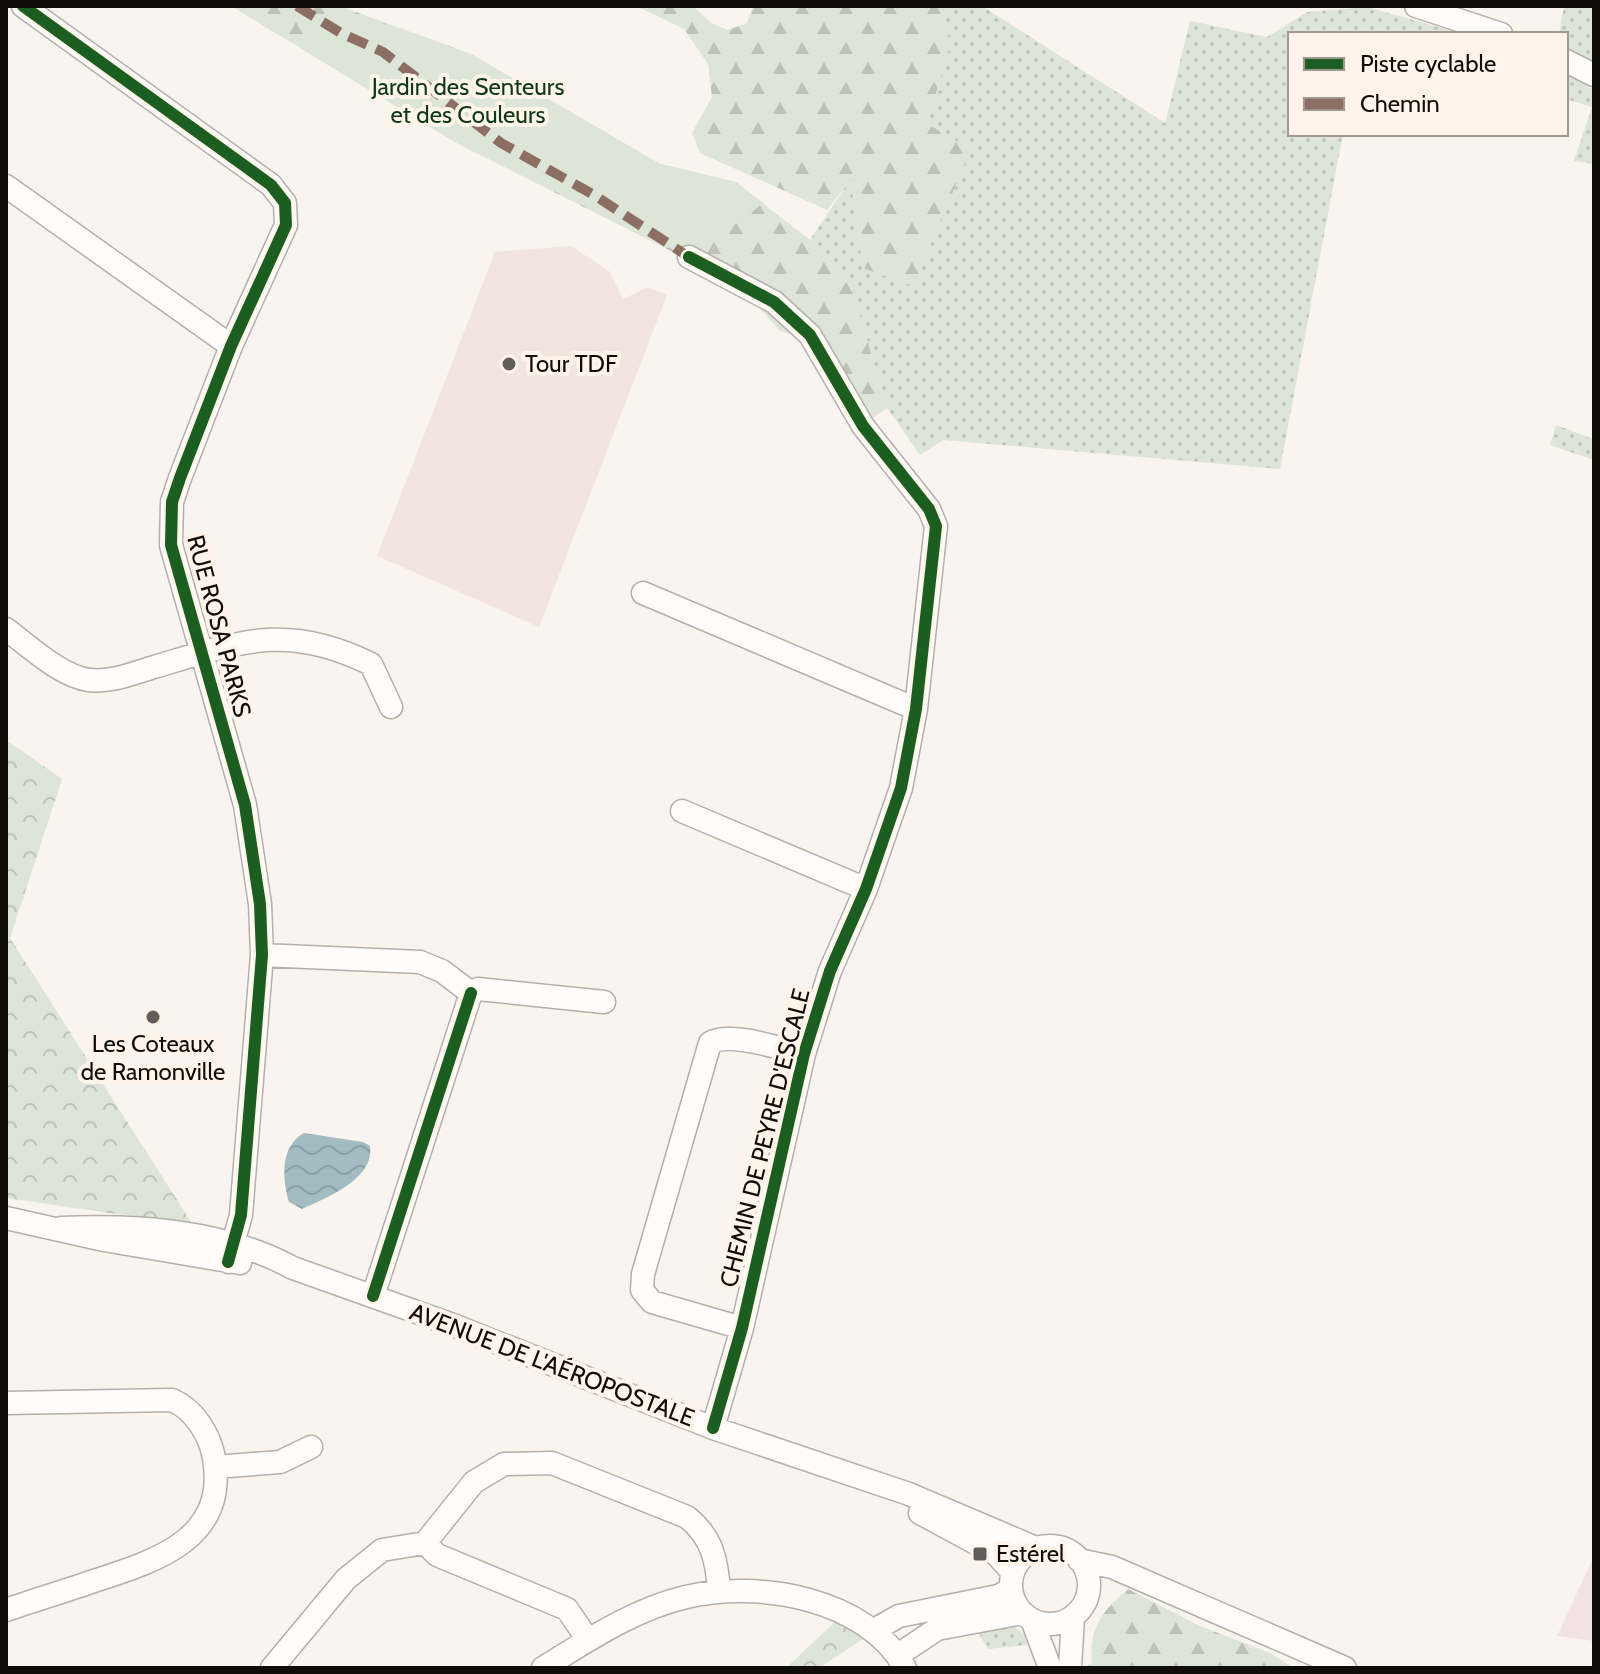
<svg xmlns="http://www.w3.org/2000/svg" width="1600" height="1674" font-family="Cabin,sans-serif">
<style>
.industrial{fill:#f2e4de}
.education{fill:#f2e3e1}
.grass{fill:url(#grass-dots)}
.forest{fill:url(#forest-firs)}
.park{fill:url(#park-crowns)}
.garden{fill:#dde4d8}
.water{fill:url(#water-waves)}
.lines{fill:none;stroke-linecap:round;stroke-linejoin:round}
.minor-casing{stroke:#b4afaa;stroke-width:25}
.minor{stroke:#fefdfc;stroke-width:22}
.quiet{stroke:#8d6e63;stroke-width:10;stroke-dasharray:20 10;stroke-linecap:butt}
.cycleway-casing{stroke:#fef4ea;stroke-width:17}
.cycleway{stroke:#1b5e20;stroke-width:12}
.poi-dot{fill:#625d58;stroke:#fef4ea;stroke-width:3}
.labels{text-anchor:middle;stroke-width:8;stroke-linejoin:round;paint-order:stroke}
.park-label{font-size:24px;fill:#0e3816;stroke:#fef4ea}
.poi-label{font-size:24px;fill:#100c08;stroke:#fef4ea;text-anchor:start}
.street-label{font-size:24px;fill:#100c08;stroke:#fef4ea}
</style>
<defs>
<pattern id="grass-dots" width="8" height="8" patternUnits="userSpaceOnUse" patternTransform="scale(2)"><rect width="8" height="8" fill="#dde4d8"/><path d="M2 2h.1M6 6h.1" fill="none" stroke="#bdc2b8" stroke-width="1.8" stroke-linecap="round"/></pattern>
<pattern id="forest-firs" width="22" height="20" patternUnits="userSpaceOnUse" patternTransform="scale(2)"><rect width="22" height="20" fill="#dde4d8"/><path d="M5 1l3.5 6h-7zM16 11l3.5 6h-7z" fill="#bdc2b8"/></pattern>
<pattern id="park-crowns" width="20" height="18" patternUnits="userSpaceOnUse" patternTransform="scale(2)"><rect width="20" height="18" fill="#dde4d8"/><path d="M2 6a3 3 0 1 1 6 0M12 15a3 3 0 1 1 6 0" fill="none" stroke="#bdc2b8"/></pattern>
<pattern id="water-waves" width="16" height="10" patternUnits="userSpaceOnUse" patternTransform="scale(2)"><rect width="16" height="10" fill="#a2bcc1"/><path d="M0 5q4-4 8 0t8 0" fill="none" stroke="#8aa0a4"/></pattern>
</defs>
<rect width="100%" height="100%" fill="#faf4ee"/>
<path class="industrial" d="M571 246 609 271 623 299 648 287 667 295 539 627 377 556 495 252Z"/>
<path class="education" d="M1594 1556V1641L1557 1636Z"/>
<path class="grass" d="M942 6H982L1165 123 1190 21 1267 37 1307 12 1368 7 1462 34H1290V134H1343L1280 469 943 440 920 455 887 408 852 288 810 240 851 178 863 268 913 285 927 124 950 45Z
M1564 6H1594V66L1566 52V34H1559Z
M1566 73 1594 90V164L1574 161 1592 107 1566 99Z
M1556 425 1594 439V460L1550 445Z
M1010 1622 1025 1636 1027 1645 988 1649 978 1632Z"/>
<path class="forest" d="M231 6H340L471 54 660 164 736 182 810 240 852 288 887 408 862 425 806 337 780 331 740 286 455 142Z
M636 6H693L711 23 728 30 747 23 753 6H942L950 45 927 124 971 149 913 286 863 268 851 179 827 210 700 153 692 133 712 97 708 64 684 29Z
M1128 1589 1200 1626 1270 1653 1294 1668H1085L1092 1663C1089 1628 1102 1611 1128 1589Z"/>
<path class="park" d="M6 740 62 779 10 938 193 1225 6 1198Z
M836 1621 863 1639 819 1668H786Z"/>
<path class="garden" d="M331 6 471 54 660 164 736 182 763 203 744 219 684 255 455 142 310 54Z"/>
<path class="water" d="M304 1133 363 1142 370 1146C375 1179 326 1198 302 1209L289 1202C282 1178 280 1146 304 1133Z"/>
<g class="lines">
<defs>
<path id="minor" d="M23 6 271 185 285 203 286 225 231 346 180 478 172 502 171 545 245 805 260 904 262 955 241 1215 228 1262
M1416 6 1501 34
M1566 61 1594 75
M6 186 231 346
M689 257 774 302 810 335 863 426 929 509 936 526 916 709 901 788 866 889 830 971 804 1054 742 1328 713 1428
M643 593 916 709
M6 629C29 646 60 676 89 680 110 683 134 673 154 667 239 642 286 622 371 664L391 707
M682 811 866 889
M262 955 420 962 442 971 471 993
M471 993 478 989 604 1002
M6 1218 104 1240 240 1263
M61 1228C138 1225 223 1230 293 1268L453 1325 713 1428 909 1494 1036 1548
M373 1296 471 993
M742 1328 652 1302 642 1290 643 1274 710 1043C729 1031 781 1049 804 1054
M6 1403 172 1400C194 1409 210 1435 214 1458 228 1540 155 1561 94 1581 65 1591 35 1600 6 1610
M215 1467 280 1462 311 1447
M920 1513 996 1554 1013 1573
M425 1543 474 1482 504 1464 552 1463 687 1517C712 1537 717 1560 719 1591
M1011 1585a39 39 0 1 1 78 0a39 39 0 1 1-78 0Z
M1079 1560 1112 1567 1345 1668
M1032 1620 1050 1668
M874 1630 899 1616 998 1596 1010 1590
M898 1655 937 1629 1022 1613
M272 1668 346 1579 382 1550 425 1543 437 1555 567 1609 588 1640
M543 1668C587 1641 634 1609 686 1597 759 1580 866 1598 905 1668
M1070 1668 1073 1617"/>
</defs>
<use href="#minor" class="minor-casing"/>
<use href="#minor" class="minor"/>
<path class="quiet" d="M297 6 341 33 383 52 501 143 594 195 689 257"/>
<defs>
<path id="cycleway" d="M23 6 271 185 285 203 286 225 231 346 180 478 172 502 171 545 245 805 260 904 262 955 241 1215 228 1262
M689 257 774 302 810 335 863 426 929 509 936 526 916 709 901 788 866 889 830 971 804 1054 742 1328 713 1428
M373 1296 471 993"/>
</defs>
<use href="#cycleway" class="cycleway-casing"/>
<use href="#cycleway" class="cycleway"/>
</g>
<g class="poi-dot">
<circle cx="509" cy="364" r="8"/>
<circle cx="153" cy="1017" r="8"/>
<rect x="972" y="1546" width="16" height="16" rx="4"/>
</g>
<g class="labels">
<g class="park-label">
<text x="468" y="95">Jardin des Senteurs<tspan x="468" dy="28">et des Couleurs</tspan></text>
</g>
<g class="poi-label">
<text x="525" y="372">Tour TDF</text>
<text x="153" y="1052" text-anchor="middle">Les Coteaux<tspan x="153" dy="28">de Ramonville</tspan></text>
<text x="996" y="1562">Estérel</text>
</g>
<g class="street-label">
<text transform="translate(219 626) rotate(75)" y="8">RUE ROSA PARKS</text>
<text transform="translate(765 1138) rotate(-76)" y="8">CHEMIN DE PEYRE D'ESCALE</text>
<text transform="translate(552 1365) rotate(21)" y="8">AVENUE DE L'AÉROPOSTALE</text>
</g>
</g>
<rect width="1600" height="1674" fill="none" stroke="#100c08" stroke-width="16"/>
<rect x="1288" y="32" width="280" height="104" fill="#fef4ea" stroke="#9f9790" stroke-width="2"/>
<rect x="1304" y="58" width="40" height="12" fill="#1b5e20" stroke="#9f9790" stroke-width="2"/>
<text x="1360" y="72" font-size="24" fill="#100c08">Piste cyclable</text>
<rect x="1304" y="98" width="40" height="12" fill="#8d6e63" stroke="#9f9790" stroke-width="2"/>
<text x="1360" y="112" font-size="24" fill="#100c08">Chemin</text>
</svg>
